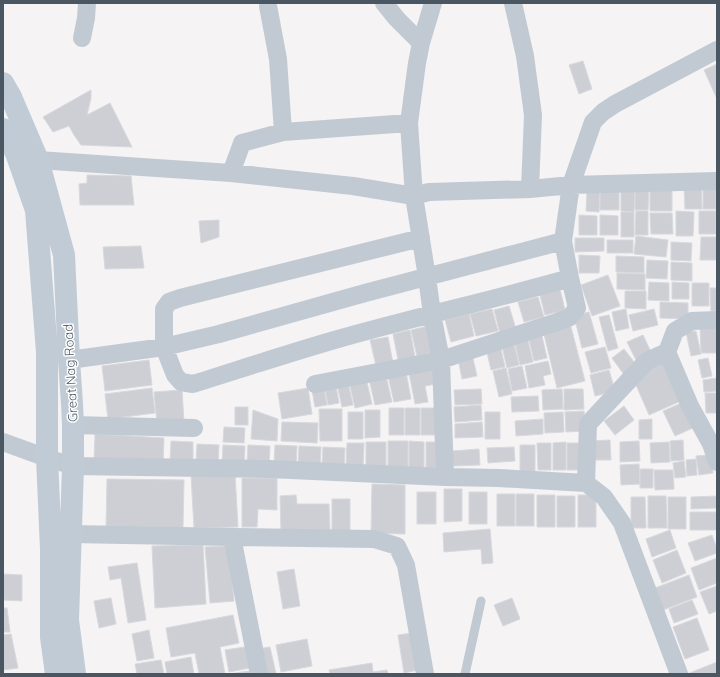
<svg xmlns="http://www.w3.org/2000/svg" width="720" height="677" font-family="Quicksand,sans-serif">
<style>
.building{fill:#cdcfd5;stroke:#d7d9de}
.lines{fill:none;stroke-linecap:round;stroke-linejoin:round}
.lane{stroke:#c1cad2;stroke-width:9}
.street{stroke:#c1cad2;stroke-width:18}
.secondary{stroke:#c1cbd6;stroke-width:22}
.labels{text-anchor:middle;stroke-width:3;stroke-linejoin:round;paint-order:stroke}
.street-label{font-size:13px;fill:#4a5661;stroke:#fff}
</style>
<rect width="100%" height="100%" fill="#f5f3f3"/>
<path class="building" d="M583 61 592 89 579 94 569 65Z
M717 64V99L704 70Z
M91 90V98L87 115 110 103 132 147 81 145 74 135 69 126 53 132 43 117Z
M87 175 131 176 134 205H80L79 184 87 183Z
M701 184 702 209H685L684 185Z
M703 185H716V209H703Z
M635 186H649L648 210H635Z
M621 187H635L634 212 621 211Z
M600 190 619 191V210H600Z
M650 190H672V211H650Z
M587 192H600L599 212 586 211Z
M636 211H648V235H635Z
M676 211 694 212 693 236H676Z
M699 211H716V234H699Z
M621 212H634V237H621Z
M650 213H672L673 234H651Z
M579 215 597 216V235H579Z
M600 215 618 216V235H600Z
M219 220V237L201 243 199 221Z
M636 236 668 240 666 257 634 254Z
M701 237H717V260H700Z
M575 238H604V251L575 252Z
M607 240H633V253H607Z
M671 242 692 243 691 261 671 260Z
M141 246 144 268 105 269 103 247Z
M579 255 600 256 599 273H579Z
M616 256 644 257V273L616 272Z
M647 260 668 261 667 279 646 278Z
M671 262 692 263V281L671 280Z
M617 273 645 274V290L617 289Z
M608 275 620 306 592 316 581 285Z
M649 282 669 283V301L648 300Z
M672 282 689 283V299H672Z
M692 283H709V306H692Z
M710 288H717V311H711Z
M560 289 565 310 545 315 540 295Z
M625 291H646V309L625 308Z
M538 297 544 317 524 322 518 302Z
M660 302 688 303V319L660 318Z
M509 306 516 329 500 334 494 310Z
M492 309 498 331 476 336 470 314Z
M626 309 629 328 616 331 612 312Z
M654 309 658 325 633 331 629 315Z
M589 312 598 344 582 348 574 316Z
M469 314 474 336 451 342 445 320Z
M609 315 618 348 608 351 599 317Z
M570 323 585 381 557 388 543 330Z
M428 326 434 352 417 356 411 330Z
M700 326H717V353H701Z
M410 330 415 357 398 360 393 334Z
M696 331 701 354 691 356 686 332Z
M541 332 547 358 534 361 528 335Z
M643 335 652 354 637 362 627 342Z
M527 336 533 362 520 365 514 339Z
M388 337 393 363 376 366 370 340Z
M513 339 519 365 507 368 501 342Z
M500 345 505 367 491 370 486 348Z
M605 347 611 368 591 373 585 352Z
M624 349 638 367 625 376 612 358Z
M472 354 477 376 462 379 458 358Z
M708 358 712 376 702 378 698 360Z
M149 360 152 385 105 391 102 366Z
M658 360 666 361 683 400 649 415 636 385Z
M548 361 551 374 543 376 545 385 529 388 525 366Z
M522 366 527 388 512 391 508 369Z
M506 368 512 394 499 397 493 371Z
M433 369 436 384 425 386 428 402 415 404 409 373Z
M609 370 615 391 595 396 590 375Z
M406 372 411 399 394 402 388 376Z
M386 376 392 402 375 405 369 379Z
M366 378 372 404 355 408 349 381Z
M717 378V391L704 392 703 380Z
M348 382 353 405 342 407 337 384Z
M336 386 339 403 328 405 325 388Z
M152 388 155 413 108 419 105 394Z
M308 388 312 414 282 419 278 393Z
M324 388 327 405 315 407 312 390Z
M481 389 482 404 455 405 454 390Z
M562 389 563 409 543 410 542 390Z
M564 389H583L584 409 564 410Z
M182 390 184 422 157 424 154 392Z
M705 393H717V413H706Z
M538 396 539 411 512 412 511 397Z
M684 402 695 427 675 436 663 411Z
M481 405 482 420 455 422 454 407Z
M624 406 634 420 615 435 604 421Z
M235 407H248V425H235Z
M389 408H404V435H389Z
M405 408H420V435H405Z
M421 408H436V435H421Z
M319 409H342V441H320Z
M253 410 278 419 277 441 251 439Z
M365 410H380V437L365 438Z
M584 411 585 431 566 432 565 412Z
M348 412H363V439H348Z
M485 412H500V439H485Z
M563 412 564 432 545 433 544 413Z
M543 419V434L516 436 515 421Z
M652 419V439H639V420Z
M282 422 318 423 317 443 281 441Z
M482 422 483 437 455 438V424Z
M224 427 245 428 244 443 223 442Z
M95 434 164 438 163 465 94 461Z
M610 440 611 460H591V441Z
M683 440 684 460 671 461 670 441Z
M171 441 193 442V461L170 460Z
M388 441H408V468H388Z
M409 441 424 442V469H409Z
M639 441 640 461 620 462V442Z
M366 442H386V469H366Z
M426 442H441V470H426Z
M566 442V470H553V443Z
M669 442 670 462 651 463 650 443Z
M347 443H364L363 468 346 467Z
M537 443H551V470H538Z
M567 443H580L581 470H567Z
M197 444 219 445 218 465 196 463Z
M223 445 245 446 244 465 222 464Z
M248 445 270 446 269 465 247 464Z
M275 445 297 446 296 466 274 464Z
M520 445H535V472H520Z
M299 446 321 447 320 467 298 466Z
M323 447 345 448 344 468 322 466Z
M514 447 515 461 488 463 487 448Z
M479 449 480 465 453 466 452 451Z
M711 455 713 473 699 475 696 456Z
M696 459 697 475 687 476 686 460Z
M684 461 686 477 675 478 673 463Z
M639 464 640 484 621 485 620 465Z
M640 469H653V488H640Z
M654 470H673L674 489 655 490Z
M235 473 238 527 194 528 191 475Z
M242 478H277V510L258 509 257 527H242Z
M107 479 184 480 183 528 106 526Z
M372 484 405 485V534L371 533Z
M444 489H462V521L444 522Z
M417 492H436V524H417Z
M469 492H487V524H469Z
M497 494H515V526H497Z
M516 494H534V526H516Z
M296 495 297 504H329L330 532 281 533 280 496Z
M537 495H555V527H537Z
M578 495H596V527H578Z
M557 496H575V527H557Z
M648 496H666L667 528H648Z
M717 496V508L691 509V497Z
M631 497H645L646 528H631Z
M668 497H686V529H668Z
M332 499H350V531H332Z
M690 512H717V530H690Z
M490 529 493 563 482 564 481 549 444 552 443 533Z
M670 530 676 548 652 557 646 539Z
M712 535 717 549V553L695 561 688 543Z
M203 545 206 604 155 608 152 546Z
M229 546 234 601 210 603 205 547Z
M677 550 686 573 662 583 653 560Z
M717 558V583L699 590 691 568Z
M137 563 146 620 128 623 121 578 110 580 108 567Z
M294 569 300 606 283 609 277 572Z
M3 574 22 575V601L3 600Z
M689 575 697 597 663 610 655 588Z
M717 586V611L709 614 700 592Z
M111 598 116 624 99 628 94 601Z
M512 598 520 619 503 626 494 605Z
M692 600 698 614 674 623 669 609Z
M3 608H7L10 632H3Z
M233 615 239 643 220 647 225 674H199L195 653 171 657 166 628Z
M697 618 709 650 685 659 673 627Z
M149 630 154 658 137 661 132 634Z
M412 633 418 670 404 673 398 635Z
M11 634 18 668 3 670V635Z
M307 639 312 666 281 672 276 645Z
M251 646 255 667 229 672 225 650Z
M270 647 276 674H264L258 649Z
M191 657 194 674H167L165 662Z
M161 660 164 674H137L135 664Z
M717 662V674H687Z
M372 663 373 672 387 670 388 674H330L329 670Z
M255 670 256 674H229Z"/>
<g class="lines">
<path class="lane" d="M465 674 481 601"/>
<path class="street" d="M384 3 397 19 421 43
M433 3 421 43 417 63 409 123 414 196 427 277 432 314 441 360 445 477
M513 3 525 56 533 115 530 189
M268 6 278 59 283 132
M82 38 86 18 87 3
M38 160 231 173 353 186 414 196 429 192 530 189 571 185 717 181
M231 173 242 143 283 132 409 123
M421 238 180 298 169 302 164 309V347L175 375 181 382 193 384C241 369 289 353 338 339 415 317 493 300 570 278L563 241 571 185 593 122 603 112 615 104 717 50
M717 320 692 321 675 331 667 352 690 406 711 444 717 462
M69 360 164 347 219 334 365 293 563 241
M315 384 441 360 557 322 570 317 577 308 570 278
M73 425 194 428
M3 442 47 458 73 466 269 469 445 477 499 478 586 483 604 497 622 523 679 674
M586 483 588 424 647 361 667 352
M71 534 232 537 374 539 397 546 406 565 425 674
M232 537 259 674"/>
<path class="secondary" d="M3 83 11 97 38 160 64 255 69 360 72 404 73 425V466L68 620 75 674
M3 129 16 153 36 210 47 352V458L51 549V637L56 674"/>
</g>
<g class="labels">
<g class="street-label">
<text transform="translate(70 373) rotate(-93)" y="5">Great Nag Road</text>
</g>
</g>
<rect width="720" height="677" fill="none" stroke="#4a5661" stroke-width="8"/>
</svg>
